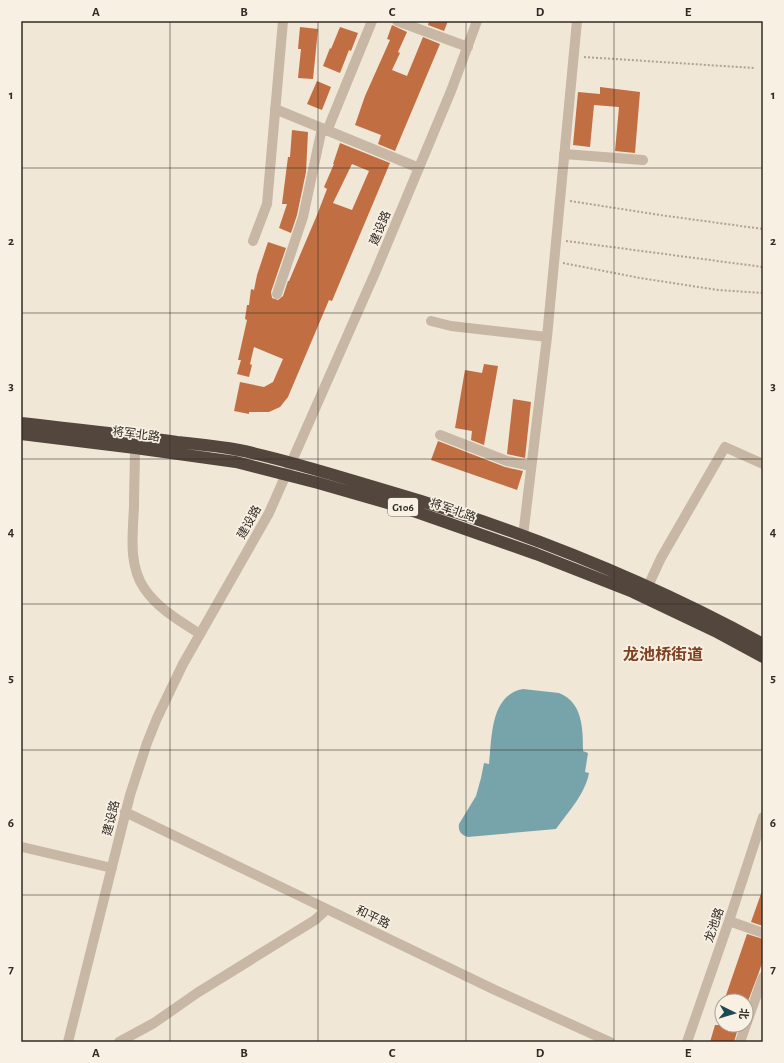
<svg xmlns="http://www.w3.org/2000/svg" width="784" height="1063" font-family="'Alegreya Sans','Noto Sans SC',sans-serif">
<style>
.water{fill:#77a4ab}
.building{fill:#c26e43;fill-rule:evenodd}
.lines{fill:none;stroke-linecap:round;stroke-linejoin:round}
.path{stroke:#b2a18e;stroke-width:2;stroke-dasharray:2 2;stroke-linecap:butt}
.minor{stroke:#c7b7a4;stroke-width:10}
.highway{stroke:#53463d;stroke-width:12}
.grid{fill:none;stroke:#322b25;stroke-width:1;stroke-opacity:0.55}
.labels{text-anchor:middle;stroke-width:3.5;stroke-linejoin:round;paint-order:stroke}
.shield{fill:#f8f0e3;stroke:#6d665e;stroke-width:1}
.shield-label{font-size:11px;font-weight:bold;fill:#322b25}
.street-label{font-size:12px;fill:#322b25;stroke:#f8f0e3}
.district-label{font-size:16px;font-weight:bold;fill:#7e4122;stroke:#f8f0e3}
.neatline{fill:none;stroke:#322b25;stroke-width:1.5}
.grid-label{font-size:13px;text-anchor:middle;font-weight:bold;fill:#322b25}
</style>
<rect width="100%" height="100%" fill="#f0e7d7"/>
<path class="water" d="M523 689 559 693C583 702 583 730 583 751L588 753 585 772 589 773C585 794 569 811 556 829L468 837C461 835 458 831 459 824L476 796 481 778 484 763 489 764C492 738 490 695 523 689Z"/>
<path class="building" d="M429 21H448L444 31 428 25Z
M392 25 407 32 398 52 400 53 392 70 407 76 423 37 440 44 395 151 378 144 381 135 355 125 365 96 390 40 387 39Z
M300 27 318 29 313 79 298 78 301 49H298Z
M340 27 358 33 351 51 349 50 340 73 323 66 330 48 331 49Z
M317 81 331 87 322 110 307 104Z
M600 87 640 92 635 153 615 151 619 107 594 105 590 147 573 145 578 92 600 94Z
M292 130 308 132 306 172 297 215 291 233 279 228 287 204H282L288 157H290Z
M340 143 390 163 332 301 329 300 288 397 280 407 269 412H249V414L234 411 240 382 264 387 273 382 283 359 254 347 250 364 252 365 249 377 237 374 241 360H238L247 320 245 319 247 305H249L251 289 254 290 257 275 268 242 286 248 271 292 272 298 278 300 283 296 288 281H289L317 215 327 189 324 187 334 164H333ZM352 164 369 171 352 210 333 203Z
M484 364 498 366 484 445 471 440 472 431 455 428 465 370 482 373Z
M513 399 531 402 525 458 507 454Z
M438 441 505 467 523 471 517 490 431 460Z
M762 891H763V926L751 922Z
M747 934 763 939V960L759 972 748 1001H724Z
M715 1025H739L734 1042H710Z"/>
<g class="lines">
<path class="path" d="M584 57 754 68
M570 201 660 215 763 229
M566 241 763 267
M563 263 640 278 718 290 763 293"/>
<path class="minor" d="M397 21 468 47
M275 109 419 168
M327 131 372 21
M564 154 643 160
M253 241 267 204 283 21
M277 294 303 217 322 128
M431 321 451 326 547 337
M440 435 507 461 531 466
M135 448C135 467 134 487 134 506 133 533 128 564 144 588 158 609 180 621 200 634
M523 536 547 337 577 21
M648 586 661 558 725 447 763 464
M125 812 495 990 610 1042
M22 847 112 868
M729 921 763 933
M68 1042 130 795 147 743 157 718 183 664 269 513 375 273 451 91 477 21
M119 1042 154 1023 197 993 315 920 327 909
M687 1042 729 921 763 817
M740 1042 763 977"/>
<path class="highway" d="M21 423C73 429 125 434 177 442 197 444 218 446 239 450 283 459 328 473 371 486 507 525 639 576 763 644
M21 434 135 448 236 462 318 483 405 508 536 554 633 592 715 631 763 657"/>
</g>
<path class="grid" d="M170 21V1042M318 21V1042M466 21V1042M614 21V1042M21 168H763M21 313H763M21 459H763M21 604H763M21 750H763M21 895H763"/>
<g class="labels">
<rect class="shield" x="388" y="498" width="30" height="18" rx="3"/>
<g class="shield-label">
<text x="403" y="511">G106</text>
</g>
<g class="street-label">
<text transform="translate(380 228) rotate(-67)" y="4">建设路</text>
<text transform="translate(136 434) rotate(7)" y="4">将军北路</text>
<text transform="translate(453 510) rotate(19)" y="4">将军北路</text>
<text transform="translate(249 522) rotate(-61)" y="4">建设路</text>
<text transform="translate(111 818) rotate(-76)" y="4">建设路</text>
<text transform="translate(373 917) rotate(26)" y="4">和平路</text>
<text transform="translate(714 925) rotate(-71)" y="4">龙池路</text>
</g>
<g class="district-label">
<text x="663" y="660">龙池桥街道</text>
</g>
</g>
<rect width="784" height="1063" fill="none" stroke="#f8f0e3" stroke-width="44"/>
<g transform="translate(734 1013) rotate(95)"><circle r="19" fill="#f8f0e3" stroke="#a9a197"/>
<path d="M0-3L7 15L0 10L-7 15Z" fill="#1d4952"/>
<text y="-6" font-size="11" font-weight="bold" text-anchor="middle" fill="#322b25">北</text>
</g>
<rect x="22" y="22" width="740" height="1019" class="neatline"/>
<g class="grid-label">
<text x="96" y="16">A</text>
<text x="244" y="16">B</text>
<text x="392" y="16">C</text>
<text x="540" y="16">D</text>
<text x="688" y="16">E</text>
<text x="11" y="99">1</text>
<text x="773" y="99">1</text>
<text x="11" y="245">2</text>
<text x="773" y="245">2</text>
<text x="11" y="390">3</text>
<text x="773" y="390">3</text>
<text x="11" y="536">4</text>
<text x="773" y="536">4</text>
<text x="11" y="682">5</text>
<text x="773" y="682">5</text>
<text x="11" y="827">6</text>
<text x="773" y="827">6</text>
<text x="11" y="973">7</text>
<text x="773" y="973">7</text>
<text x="96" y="1057">A</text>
<text x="244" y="1057">B</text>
<text x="392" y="1057">C</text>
<text x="540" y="1057">D</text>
<text x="688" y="1057">E</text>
</g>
</svg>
